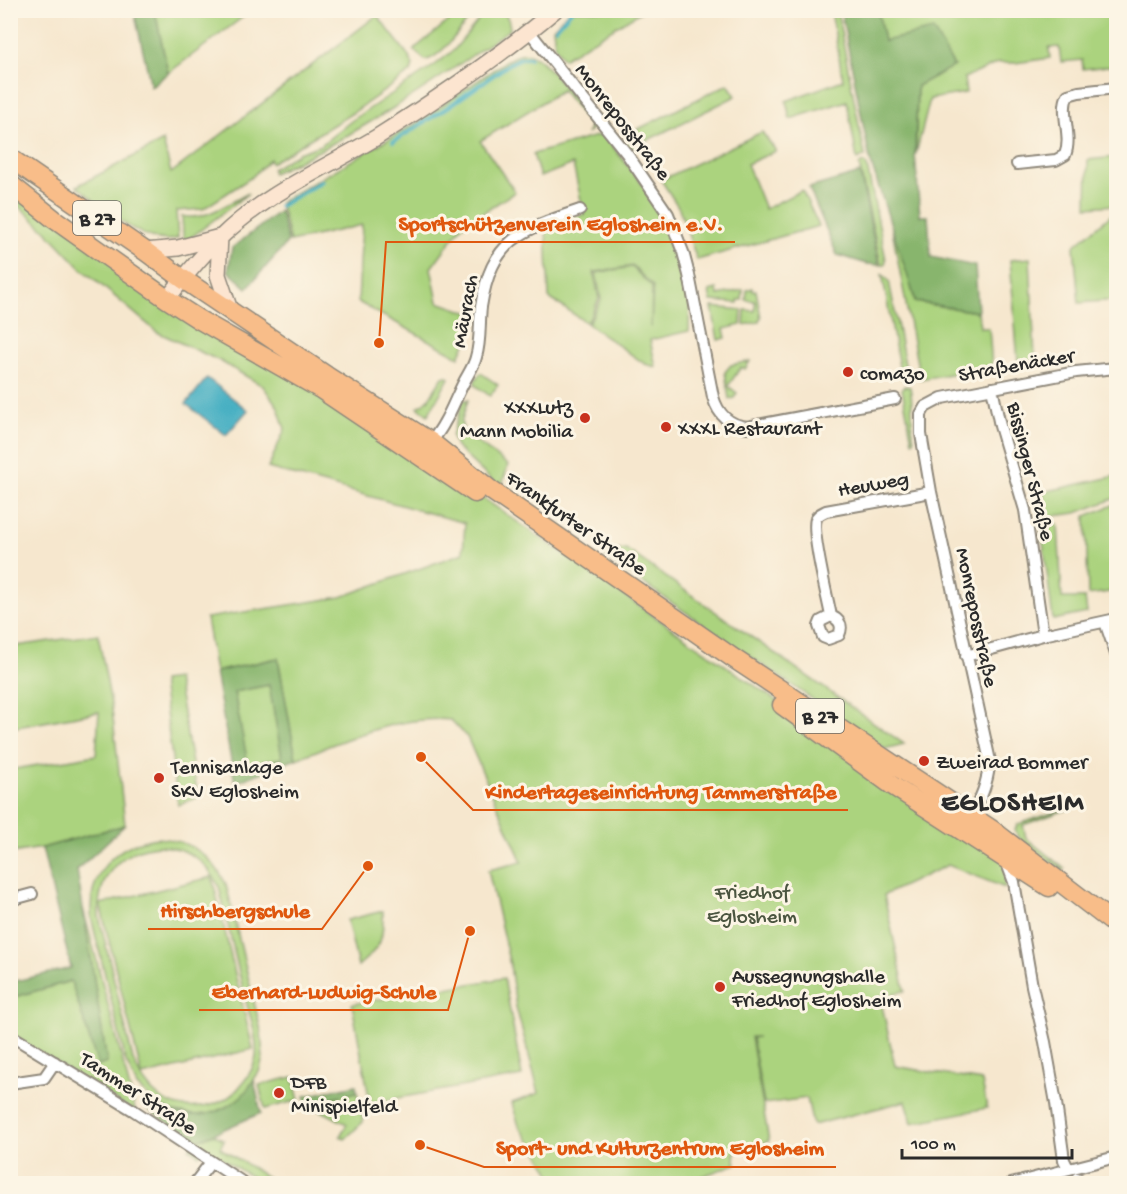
<svg xmlns="http://www.w3.org/2000/svg" width="1127" height="1194" font-family="'Gochi Hand',sans-serif">
<style>
.green{fill:#abd37e;stroke:#6b7f54;stroke-width:1.5;fill-rule:evenodd}
.forest{fill:#88b56d;stroke:#5a704c;stroke-width:1.5;fill-rule:evenodd}
.water{fill:#44afc2;stroke:#386d76;stroke-width:1.5}
.lines{fill:none;stroke-linecap:round;stroke-linejoin:round}
.stream{stroke:#44afc2;stroke-width:4}
.minor-casing{stroke:#90897c;stroke-width:14}
.secondary-casing{stroke:#90897c;stroke-width:18}
.primary-casing{stroke:#90897c;stroke-width:21}
.minor{stroke:#fff;stroke-width:10}
.secondary{stroke:#fce5d0;stroke-width:15}
.primary{stroke:#f8bd89;stroke-width:18}
.poi-dot{fill:#c8321e;stroke:#fcf5e5;stroke-width:2}
.labels{text-anchor:middle;stroke-width:6;stroke-linejoin:round;paint-order:stroke}
.shield{fill:#fcf5e5;stroke:#6a6863;stroke-width:1.5}
.shield-label{font-size:20px;font-weight:bold;fill:#2b2b2b}
.street-label{font-size:21px;fill:#2b2b2b;stroke:#fcf5e5}
.poi-label{font-size:21px;fill:#2b2b2b;stroke:#fcf5e5;text-anchor:start}
.park-label{font-size:21px;fill:#4b5540;stroke:#fcf5e5}
.district-label{font-size:27px;font-weight:bold;letter-spacing:1.5px;fill:#2b2b2b;stroke:#fcf5e5}
.leader{fill:none;stroke:#df570e;stroke-width:2}
.callout-dot{fill:#df570e;stroke:#fcf5e5;stroke-width:2}
.callout-label{font-size:22px;text-anchor:middle;font-weight:bold;fill:#df570e;stroke:#fcf5e5;stroke-width:6;stroke-linejoin:round;paint-order:stroke}
</style>
<rect width="100%" height="100%" fill="#fcf5e5"/>
<filter id="ink" filterUnits="userSpaceOnUse"><feTurbulence type="fractalNoise" baseFrequency=".0167" numOctaves="2"/><feDisplacementMap in="SourceGraphic" scale="12" xChannelSelector="R" yChannelSelector="G"/><feConvolveMatrix kernelMatrix="1 2 1 2 8 2 1 2 1" color-interpolation-filters="sRGB"/></filter>
<filter id="wash" filterUnits="userSpaceOnUse"><feTurbulence type="fractalNoise" baseFrequency=".008" numOctaves="4" result="noise"/><feDisplacementMap in="SourceGraphic" scale="24" xChannelSelector="R" yChannelSelector="G"/><feGaussianBlur stdDeviation="1.35" result="paint"/><feColorMatrix in="noise" values="0 0 0 0 0 0 0 0 0 0 0 0 0 0 0 0 0 1.4 0 .05"/><feComposite in="paint" operator="in"/></filter>
<g filter="url(#wash)">
<rect width="100%" height="100%" fill="#f6e7ce"/>
<path class="green" d="M155 11H251L151 86 168 73Z
M372 11H374L408 55 413 65 411 72 354 112 271 163 270 159 252 177 203 209 176 211 178 238C146 250 100 204 77 186L163 141 171 173 376 16Z
M461 11H475C465 23 441 59 425 60L413 50Z
M490 11C505 10 509 16 510 29 434 83 358 135 273 173L272 169 298 153 321 145 351 121 435 65 454 50 480 18Z
M569 11 570 10 642 11 563 59 555 46 553 28Z
M831 11H837L865 156 857 160 847 101 790 119 786 101 843 80Z
M878 11H1116V65L1083 69 1082 60 1061 62 1059 47 1049 48 1050 58 1015 63H998L964 78 966 93 930 99 916 154 917 86 953 66 884 41Z
M520 54C525 53 529 53 534 56 548 64 586 112 593 127L587 134 590 125 562 90 480 141 515 192 462 226 431 268 438 302 478 316 459 357 358 302 362 225 290 242 280 202 414 124 508 60Z
M728 84 736 96 632 148 624 136Z
M870 112 915 302 978 312 980 328H989L992 367 920 379Z
M762 132 776 151 747 164 765 209 802 190 819 226 697 260 679 208 661 180Z
M603 134 654 199 678 252 690 299 689 331 650 340 656 367 645 364 588 324 601 300 596 273 632 267 652 287 651 328 653 287 633 266 594 272 599 299 587 323 549 298 546 228 584 214 573 164 540 177 533 154Z
M1116 157V205L1087 207 1088 160Z
M864 163 867 166 886 260 885 264 881 265 859 165Z
M10 184 54 219 422 456 1006 859 1005 888 948 865 884 895 905 991 880 996 895 1066 982 1081 987 1108 912 1123 906 1101 813 1125 807 1098 764 1104 752 1038 758 1037H751L769 1141 734 1153 736 1164 697 1178V1183H555L548 1168 519 1126 512 1103 539 1093 516 1007 510 965 488 870 522 862 467 737 451 720C398 715 345 740 296 759L278 658 215 672 206 618 341 597 463 553 465 523 268 468 285 429 278 407 263 386 220 361 157 332 81 268 46 231 11 199Z
M249 193 185 242 183 234 182 216C204 222 230 202 249 193Z
M1116 211V300L1079 303 1074 246Z
M1030 258 1035 359 1018 362 1010 260Z
M882 274 889 281 908 380 901 378Z
M752 288 753 291 756 290 761 318 759 319V322L744 325 745 310 755 311V301L746 300 747 290Z
M717 289 718 295 743 290 742 300H738V303L711 301 709 291Z
M712 307 742 310 741 325 724 329 726 338 718 340Z
M750 361 745 369 741 367 728 386 737 393 734 398 729 399 725 372 731 365Z
M481 373 498 385 490 396 475 385V380Z
M446 376 449 378 428 415 418 407 428 400 443 377Z
M905 386 910 387C914 405 910 422 914 440L912 441 902 389Z
M463 400H468L461 422 464 432 508 465 501 489 456 447 452 436Z
M1116 476V498L1076 513 1046 517 1043 492Z
M1115 504 1116 591 1088 595 1086 516Z
M1058 524 1062 598H1085L1087 613 1053 620 1041 526Z
M626 549 904 744 885 749 604 556 603 552Z
M98 634 112 709 125 825 42 848 11 853 10 748 15 769 96 755 99 712 11 728 10 647Z
M177 679 198 797 178 805 162 681Z
M269 685 283 758 247 764 234 692Z
M1079 804 1080 805 1023 825 1026 838 1065 869 1063 871 1020 839 1015 830 1018 824Z
M158 838C190 840 212 855 226 884L261 1031 263 1058 259 1072 244 1094 234 1103 210 1114 195 1115 168 1111 157 1105 137 1086 126 1062 91 917C89 873 114 843 158 838ZM158 846C187 847 207 861 219 887 228 924 236 961 245 998 250 1016 258 1038 256 1057 254 1067 248 1077 241 1085 223 1109 184 1115 159 1097 146 1087 139 1075 133 1060L99 916C97 877 119 850 158 846Z
M212 877 253 1049 142 1076 100 904Z
M83 908 136 1113 11 1035V998L71 981 98 1065 107 1063Z
M383 911C383 943 382 945 358 966L347 920Z
M504 978 522 1076 370 1103 352 1004Z
M293 1077 299 1100 265 1109 259 1085Z
M357 1092 363 1122 345 1139 340 1136 347 1124 306 1103Z
M214 1134 224 1140 220 1148 277 1183H259L260 1182 206 1149 199 1155 189 1148 195 1140Z"/>
<path class="forest" d="M134 11H155L168 73 151 86Z
M841 11H878L884 41 933 30 954 66 917 86 915 154 920 216H928L931 257 975 266 978 312 916 302 870 160Z
M860 173 879 265 867 264 837 255 809 188Z
M280 211 288 242 247 288 228 271 232 248Z
M278 658 296 759 235 783 215 672ZM269 685 282 758 248 764 234 692Z
M125 825 77 870 107 1063 98 1066 71 981 11 998V982L71 968 42 848Z
M254 1080 261 1113 204 1138 195 1140 146 1109C156 1100 169 1112 181 1114 211 1119 239 1106 254 1080Z
M356 1085 357 1092 306 1103 305 1096Z"/>
<path class="water" d="M207 378 248 410 226 435 186 404Z"/>
<g class="lines">
<path class="stream" d="M556 28 572 10
M393 142 448 107 509 64 521 58H530
M280 206 322 181"/>
</g>
</g>
<g filter="url(#ink)">
<g class="lines">
<defs>
<path id="minor" d="M529 31 627 154 668 214 683 252 689 275 713 397C718 414 728 425 747 427L895 399
M1017 164 1056 160 1065 155C1073 136 1059 111 1068 95L1079 92 1116 88
M992 388 1000 426 1025 510 1043 635
M429 445C434 438 440 431 444 423 452 410 457 395 464 382 468 374 474 366 476 357 481 341 479 324 481 307 491 240 521 230 580 210
M831 616 821 621 819 626 823 637 828 639 839 635C843 626 840 620 831 616 828 600 811 532 816 519 817 515 822 513 826 511L931 492
M1105 622 1116 654
M966 656 1043 635 1116 619
M969 818C982 799 987 783 990 761L931 492 921 434V414L925 407 942 398 1076 372 1116 368
M1006 861 1014 882 1032 986 1045 1042 1056 1103 1064 1160 1068 1168
M10 900 32 894
M10 1035 133 1110 245 1184
M10 1083 44 1078 55 1062
M1077 1178 1079 1184
M194 1184 211 1162
M1011 1184 1116 1157"/>
<path id="secondary" d="M220 237 218 275 230 310
M145 251 178 248 220 237
M167 299C184 278 201 255 221 237 266 193 324 169 377 137 439 98 499 57 555 10"/>
<path id="primary" d="M10 158 145 251 183 279 327 376 431 442 492 491 733 658 991 829 1116 925
M10 184 54 219 167 299 198 319 322 390 475 493
M782 705 893 786 1049 887"/>
</defs>
<use href="#minor" class="minor-casing"/>
<use href="#secondary" class="secondary-casing"/>
<use href="#primary" class="primary-casing"/>
<use href="#minor" class="minor"/>
<use href="#secondary" class="secondary"/>
<use href="#primary" class="primary"/>
</g>
</g>
<g class="poi-dot">
<circle cx="848" cy="372" r="6"/>
<circle cx="585" cy="418" r="6"/>
<circle cx="666" cy="427" r="6"/>
<circle cx="924" cy="761" r="6"/>
<circle cx="159" cy="778" r="6"/>
<circle cx="720" cy="987" r="6"/>
<circle cx="279" cy="1093" r="6"/>
</g>
<g class="labels">
<g class="shield">
<rect x="73" y="201" width="48" height="34" rx="4.5"/>
<rect x="796" y="699" width="48" height="34" rx="4.5"/>
</g>
<g class="shield-label">
<text x="97" y="225">B 27</text>
<text x="820" y="723">B 27</text>
</g>
<g class="street-label">
<text transform="translate(624 121) rotate(52)" y="7">Monreposstraße</text>
<text transform="translate(464 311) rotate(-80)" y="7">Mäurach</text>
<text transform="translate(1016 364) rotate(-10)" y="7">Straßenäcker</text>
<text transform="translate(1032 471) rotate(76)" y="7">Bissinger Straße</text>
<text transform="translate(873 483) rotate(-10)" y="7">Heuweg</text>
<text transform="translate(577 522) rotate(35)" y="7">Frankfurter Straße</text>
<text transform="translate(978 617) rotate(78)" y="7">Monreposstraße</text>
<text transform="translate(139 1092) rotate(33)" y="7">Tammer Straße</text>
</g>
<g class="poi-label">
<text x="860" y="379">comazo</text>
<text x="573" y="413" text-anchor="end">XXXLutz<tspan x="573" dy="24">Mann Mobilia</tspan></text>
<text x="678" y="434">XXXL Restaurant</text>
<text x="936" y="768">Zweirad Bommer</text>
<text x="171" y="773">Tennisanlage<tspan x="171" dy="24">SKV Eglosheim</tspan></text>
<text x="732" y="982">Aussegnungshalle<tspan x="732" dy="24">Friedhof Eglosheim</tspan></text>
<text x="291" y="1088">DFB<tspan x="291" dy="24">Minispielfeld</tspan></text>
</g>
<g class="park-label">
<text x="752" y="898">Friedhof<tspan x="752" dy="24">Eglosheim</tspan></text>
</g>
<g class="district-label">
<text x="1013" y="810">EGLOSHEIM</text>
</g>
</g>
<path class="leader" d="M379 343L386 242H735M421 757L473 810H848M368 866L322 929H148M470 931L448 1010H199M420 1145L484 1167H836"/>
<g class="callout-dot">
<circle cx="379" cy="343" r="6"/>
<circle cx="421" cy="757" r="6"/>
<circle cx="368" cy="866" r="6"/>
<circle cx="470" cy="931" r="6"/>
<circle cx="420" cy="1145" r="6"/>
</g>
<g class="callout-label">
<text x="561" y="230">Sportschützenverein Eglosheim e.V.</text>
<text x="661" y="798">Kindertageseinrichtung Tammerstraße</text>
<text x="235" y="917">Hirschbergschule</text>
<text x="324" y="998">Eberhard-Ludwig-Schule</text>
<text x="660" y="1154">Sport- und Kulturzentrum Eglosheim</text>
</g>
<rect width="1127" height="1194" fill="none" stroke="#fcf5e5" stroke-width="36"/>
<path d="M902 1149v9h170v-9" fill="none" stroke="#2b2b2b" stroke-width="3"/>
<text x="911" y="1149" font-size="18" fill="#2b2b2b" stroke="#fcf5e5" stroke-width="4.5" paint-order="stroke">100 m</text>
</svg>
